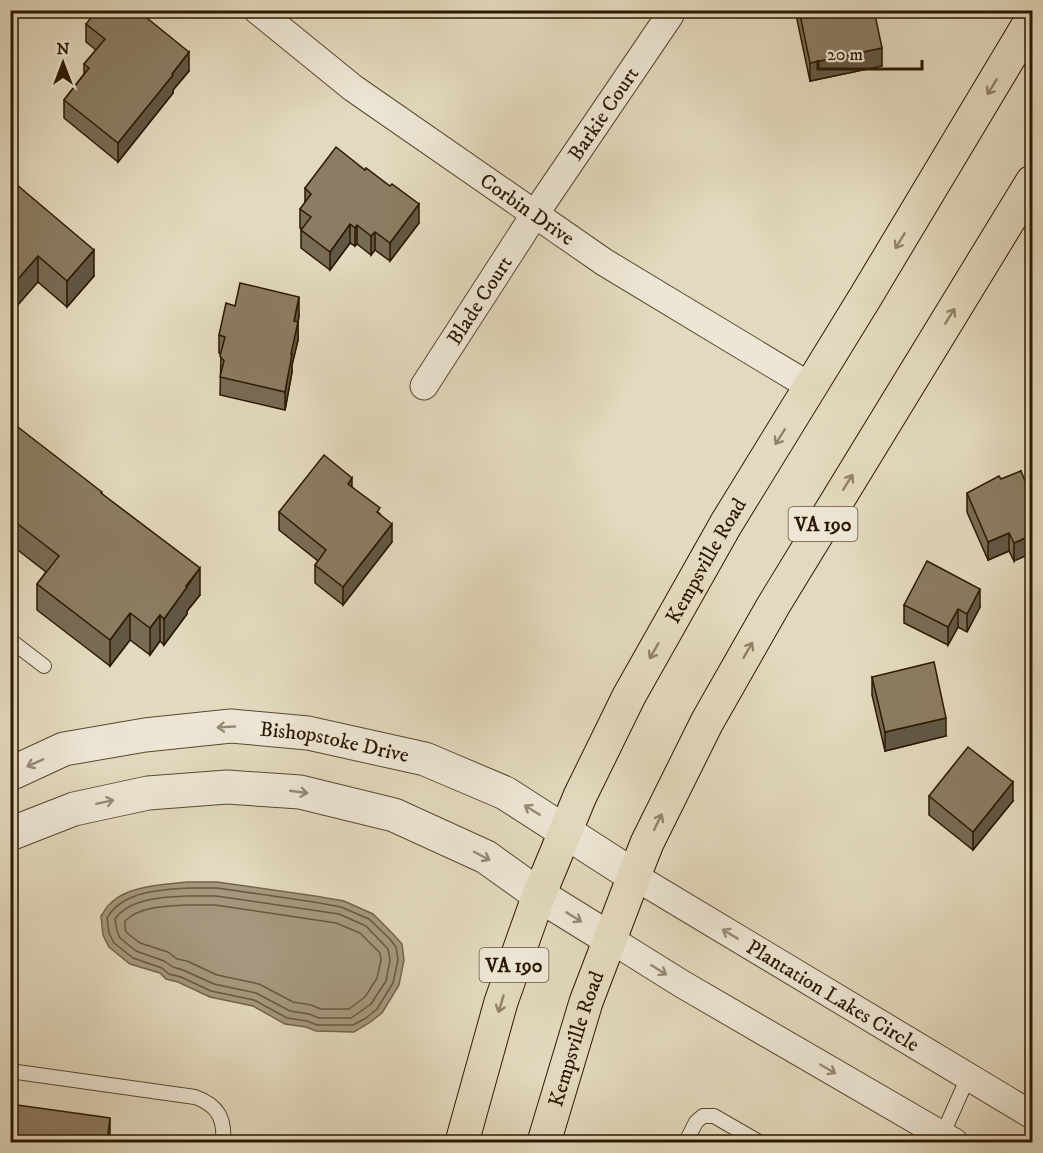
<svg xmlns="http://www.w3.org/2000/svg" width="1043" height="1153" font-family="'IM FELL DW Pica',serif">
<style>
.water{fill:#a4977d;stroke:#74644b;stroke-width:1.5}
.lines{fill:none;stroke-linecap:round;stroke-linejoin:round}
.shore{stroke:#68583e;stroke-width:1.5}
.service-casing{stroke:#594830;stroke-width:16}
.minor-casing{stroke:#594830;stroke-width:29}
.tertiary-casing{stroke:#594830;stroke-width:35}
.primary-casing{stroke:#2b1800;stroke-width:35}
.service{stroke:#ede6d5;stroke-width:14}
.minor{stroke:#ede6d5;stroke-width:27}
.tertiary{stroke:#ede6d5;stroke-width:33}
.primary{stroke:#e3d9be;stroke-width:33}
.wall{fill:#786b55;stroke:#2b1800;stroke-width:1.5}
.shaded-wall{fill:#615745;stroke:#2b1800;stroke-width:1.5}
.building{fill:#8b7c63;stroke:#2b1800;stroke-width:1.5}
.oneway{stroke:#908268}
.oneway2{stroke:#968975}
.labels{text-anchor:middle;stroke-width:4.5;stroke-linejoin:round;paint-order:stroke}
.shield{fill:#ede6d5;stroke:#655640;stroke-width:1.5}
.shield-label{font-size:20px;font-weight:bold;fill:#2b1800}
.street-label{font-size:21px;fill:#2b1800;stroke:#ede6d5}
</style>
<rect width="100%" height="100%" fill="#e3d9be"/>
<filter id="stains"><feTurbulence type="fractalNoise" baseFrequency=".00333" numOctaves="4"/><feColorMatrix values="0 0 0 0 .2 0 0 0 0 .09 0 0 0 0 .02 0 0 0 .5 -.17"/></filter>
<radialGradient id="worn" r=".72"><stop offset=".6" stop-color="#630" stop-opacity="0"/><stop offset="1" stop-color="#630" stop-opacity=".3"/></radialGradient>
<path class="water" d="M187 882H217L315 896 344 901 373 914 393 934 402 944 404 960 399 985 382 1013 369 1023 354 1032 316 1031 306 1027 285 1024 253 1006 210 997 178 982 166 979 160 973 130 964 109 947 103 935 101 916C104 912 106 907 110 904 126 886 165 884 187 882Z"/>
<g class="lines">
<path class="shore" d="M188 888H217L314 902 341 907 369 919 389 938 396 947 398 960 393 983 377 1009 366 1018 353 1025H317L307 1021 287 1018 254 1000 211 991 181 977 169 974 162 968 133 958 114 943 109 933 107 918C123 891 160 890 188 888Z
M188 896H216L339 914 366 926 388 949 390 960 386 981 371 1004 351 1018H319L309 1014 290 1011 256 993 214 984 183 970 173 967 164 961 136 951 120 938 117 931 115 919C129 898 165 897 188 896Z
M188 905H215L336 923 360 933 380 953 381 960 377 978 365 997 349 1009H321L311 1005 293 1002 259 984 217 975 187 961 177 959 168 952 140 943 127 933 125 929V921C140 906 168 906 188 905Z"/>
<defs>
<path id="service" d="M10 640 44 666
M10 1071 195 1097C218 1105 225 1119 223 1142
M941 1138 968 1077
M686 1142 696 1122 703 1116H714L759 1142"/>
<g id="minor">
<path id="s1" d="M257 10 353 88 604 262 811 387"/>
<path id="s2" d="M424 386 535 214 670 15"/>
<path id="s3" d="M634 876 1032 1115"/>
<path d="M610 939 682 984 954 1142"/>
</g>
<g id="tertiary">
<path id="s4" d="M10 774 64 749 145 735 231 726 308 733 425 759 505 793 634 876"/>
<path d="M10 834 74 809 148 793 227 787 300 792 394 815 486 857 539 895 610 939"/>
</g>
<g id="primary">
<path id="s5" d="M462 1142 501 1002 539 895 580 796 629 696 726 524 866 296 1032 19"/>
<path id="s6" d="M544 1142 586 1002 634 876 647 843 707 722 773 606 1032 182"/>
</g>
</defs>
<use href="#service" class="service-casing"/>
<use href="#minor" class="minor-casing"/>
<use href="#tertiary" class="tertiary-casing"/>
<use href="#primary" class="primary-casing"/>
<use href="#service" class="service"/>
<use href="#minor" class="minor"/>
<use href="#tertiary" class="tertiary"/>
<use href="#primary" class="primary"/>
</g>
<path class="wall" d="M795 10H874L882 66 810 81Z
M86 24 189 71 173 90V93L118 162 64 118V100L84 74V64L96 50 86 42Z
M10 179 94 276 67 307 38 282Z
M305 188 419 223 390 261 375 250 371 255 357 244 355 246 350 243 330 270 301 248V230L302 229 300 228V209L305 203Z
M235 306 299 315 298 323V340L292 365V372L285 410 220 395 221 354 219 353V335Z
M10 421 102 494 200 595 187 611V614L164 645 160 641 150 655 130 640 110 666 37 610V584L46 572 10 544Z
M1021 471 1014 561 1009 551 988 560 967 512V493Z
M352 487 380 514 392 542 343 605 315 583V565L318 561 279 530V512Z
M904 605 980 607 967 632 958 627 948 645 904 623Z
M872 677 946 736 885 751 872 695Z
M929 796 1013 801 973 850 929 815Z"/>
<path class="shaded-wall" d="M882 48V66L810 81V63Z
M189 52V71L173 90V93L118 162V143Z
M419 204V223L390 261V243Z
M350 224V243L330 270V252Z
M357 225V244L355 246V228Z
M375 232V250L371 255V236Z
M94 250V276L67 307V281Z
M38 256V282L10 314V288Z
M299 297V315L298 323V340L292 365V372L285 410V392L291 354 294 321Z
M352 478V497L348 484Z
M392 524V542L343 605V587Z
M1009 533V551L988 560V542Z
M1032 535V553L1014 561V543Z
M200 568V595L187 611V614L164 645V619Z
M980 589V607L967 632V614Z
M958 609V627L948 645V627Z
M130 613V640L110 666V640Z
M160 615V641L150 655V628Z
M946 718V736L885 751V732Z
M1013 782V801L973 850V832Z
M110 1118V1143H107Z"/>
<path class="building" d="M97 10H137L189 52 172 74 173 75 118 143 64 100 89 68 84 64 105 39 86 24Z
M799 10H874L882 48 810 63Z
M336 147 365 170 366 168 390 186 392 184 419 204 390 243 375 232 371 236 357 225 355 228 350 224 330 252 301 230 311 217 300 209 311 194 305 188Z
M10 179 94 250 67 281 38 256 10 288Z
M240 283 299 297 294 321 298 322 291 354H292L285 392 220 377 224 361 220 356 225 337 219 335 226 303 235 306Z
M10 421 102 492 101 493 200 568 186 586 187 587 164 619 160 615 150 628 130 613 110 640 37 584 59 556 10 518Z
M324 455 352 478 348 484 380 508 377 512 392 524 343 587 315 565 326 550 279 512Z
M1021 471 1032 498V535L1014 543 1009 533 988 542 967 493 999 476 1001 479Z
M927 561 980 589 967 614 958 609 948 627 904 605Z
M934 662 946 718 885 732 872 677Z
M968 747 1013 782 973 832 929 796Z
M10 1104 110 1118 107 1143H10Z"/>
<defs><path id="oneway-shaft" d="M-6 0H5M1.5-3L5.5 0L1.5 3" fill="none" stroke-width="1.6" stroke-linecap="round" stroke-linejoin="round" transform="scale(1.5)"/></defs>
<g class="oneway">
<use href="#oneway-shaft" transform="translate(992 87) rotate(121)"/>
<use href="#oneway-shaft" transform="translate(900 241) rotate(121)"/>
<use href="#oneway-shaft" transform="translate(950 316) rotate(-58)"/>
<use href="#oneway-shaft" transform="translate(780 437) rotate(122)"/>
<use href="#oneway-shaft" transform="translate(848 482) rotate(-58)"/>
<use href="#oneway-shaft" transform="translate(748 650) rotate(-60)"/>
<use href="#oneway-shaft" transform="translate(654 651) rotate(120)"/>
<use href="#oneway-shaft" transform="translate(658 822) rotate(-64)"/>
<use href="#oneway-shaft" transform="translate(501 1004) rotate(107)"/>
</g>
<g class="oneway2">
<use href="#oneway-shaft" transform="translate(226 727) rotate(177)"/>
<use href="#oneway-shaft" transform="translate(35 763) rotate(156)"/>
<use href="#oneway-shaft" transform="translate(299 792) rotate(8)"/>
<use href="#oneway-shaft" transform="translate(105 802) rotate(-12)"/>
<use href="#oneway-shaft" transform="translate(532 810) rotate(-148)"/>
<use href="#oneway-shaft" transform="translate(482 856) rotate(28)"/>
<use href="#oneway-shaft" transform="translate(574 917) rotate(32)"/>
<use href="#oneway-shaft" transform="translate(730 934) rotate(-149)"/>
<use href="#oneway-shaft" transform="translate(659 970) rotate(32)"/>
<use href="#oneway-shaft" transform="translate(828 1069) rotate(30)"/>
</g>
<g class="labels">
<g class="shield">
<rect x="788.5" y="507" width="69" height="34" rx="4.5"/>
<rect x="479.5" y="948" width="69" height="34" rx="4.5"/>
</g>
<g class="shield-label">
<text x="823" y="531">VA 190</text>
<text x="514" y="972">VA 190</text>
</g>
<g class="street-label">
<text dy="7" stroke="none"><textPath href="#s2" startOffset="326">Barkie Court</textPath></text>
<text dy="7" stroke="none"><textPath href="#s1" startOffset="336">Corbin Drive</textPath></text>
<text dy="7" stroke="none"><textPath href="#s2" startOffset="102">Blade Court</textPath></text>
<text dy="7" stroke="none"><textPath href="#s5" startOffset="633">Kempsville Road</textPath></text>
<text dy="7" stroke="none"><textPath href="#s4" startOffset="333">Bishopstoke Drive</textPath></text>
<text dy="7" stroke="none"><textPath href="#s3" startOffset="232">Plantation Lakes Circle</textPath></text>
<text dy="7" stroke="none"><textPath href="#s6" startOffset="108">Kempsville Road</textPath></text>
</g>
</g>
<rect width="1043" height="1153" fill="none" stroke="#e3d9be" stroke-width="36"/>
<rect x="12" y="12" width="1019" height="1129" fill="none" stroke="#2b1800" stroke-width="3"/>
<rect x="18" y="18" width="1007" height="1117" fill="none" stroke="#2b1800" stroke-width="1.5"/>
<g transform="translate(63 63)" stroke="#ede6d5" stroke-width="4.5" paint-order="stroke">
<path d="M0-4.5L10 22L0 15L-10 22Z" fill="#2b1800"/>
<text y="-9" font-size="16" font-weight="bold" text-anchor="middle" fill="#2b1800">N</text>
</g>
<path d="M818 60v9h104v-9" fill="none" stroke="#2b1800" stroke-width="3"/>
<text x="827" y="60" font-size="18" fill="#2b1800" stroke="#ede6d5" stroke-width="4.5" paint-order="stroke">20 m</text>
<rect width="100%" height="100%" filter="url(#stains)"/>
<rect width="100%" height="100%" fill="url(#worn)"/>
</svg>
